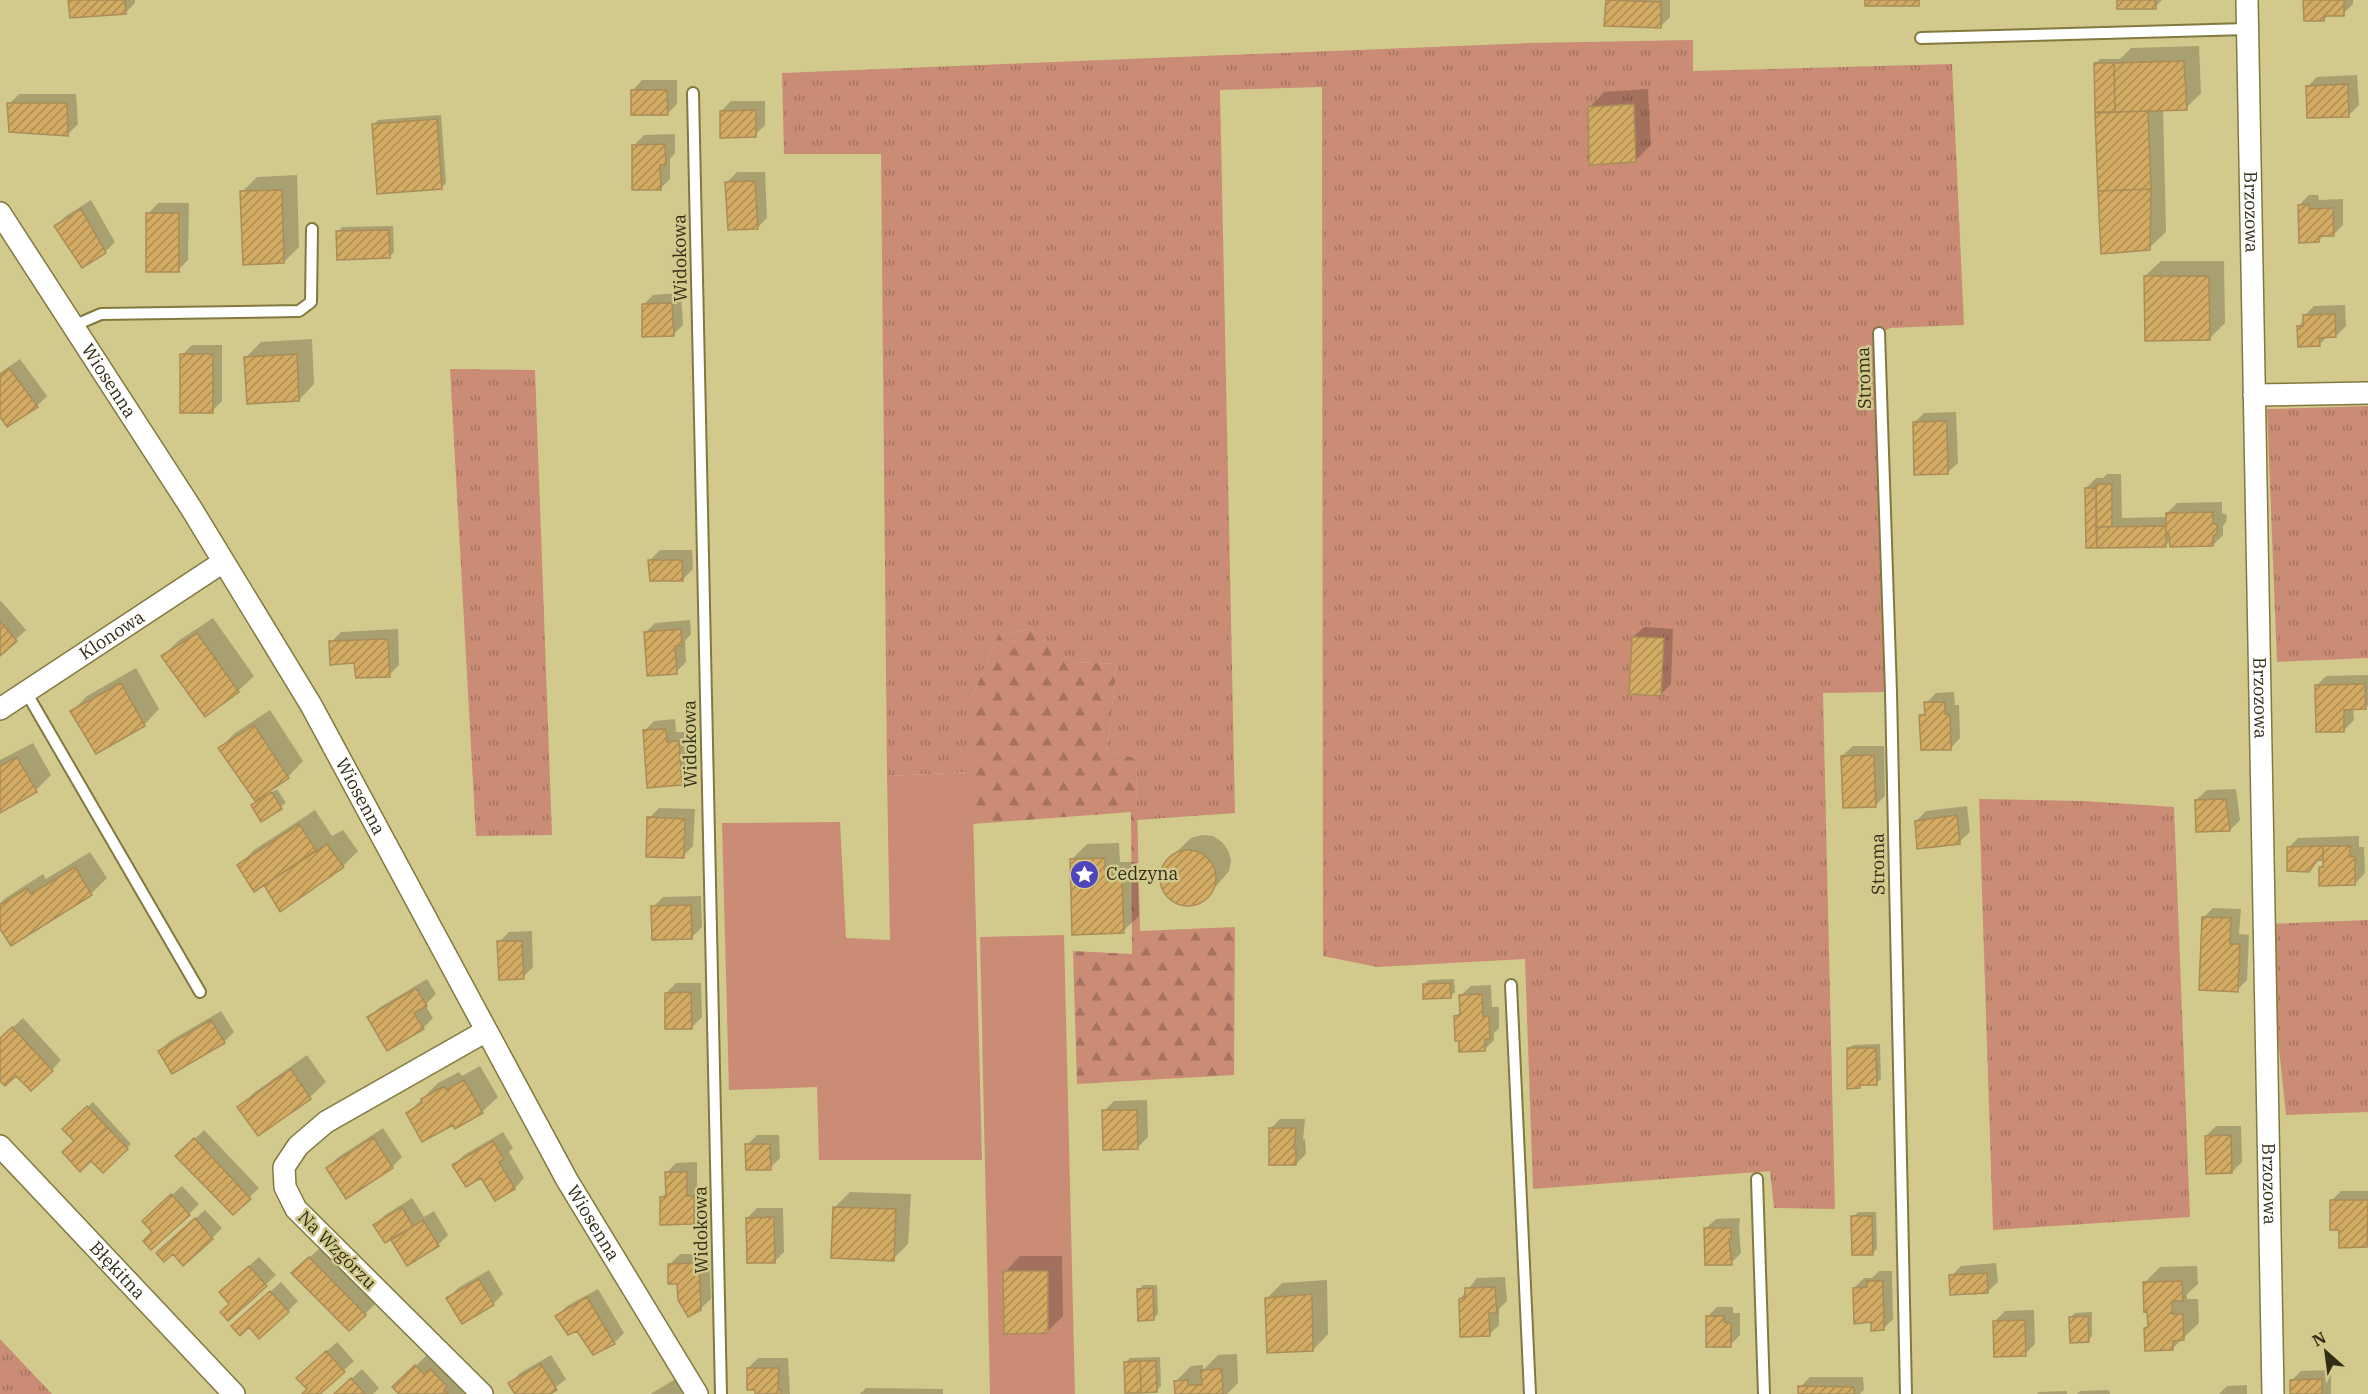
<svg xmlns="http://www.w3.org/2000/svg" width="2368" height="1394" font-family="'IBM Plex Serif',serif">
<style>
.grass{fill:url(#grass-tufts)}
.forest{fill:url(#forest-firs)}
.garden{fill:#cb8c75}
.shadow{fill:#0003}
.building{fill:url(#building-hatch);stroke:#aa8d58;stroke-width:1.5}
.lines{fill:none;stroke-linecap:round;stroke-linejoin:round}
.lane-casing{stroke:#827940;stroke-width:14}
.street-casing{stroke:#827940;stroke-width:24}
.lane{stroke:#fff;stroke-width:10}
.street{stroke:#fff;stroke-width:21}
.labels{text-anchor:middle;stroke-width:5;stroke-linejoin:round;paint-order:stroke}
.street-label{font-size:18px;fill:#322e16;stroke:#d2c98d}
.poi-label{font-size:18px;fill:#322e16;stroke:#d2c98d;text-anchor:start}
</style>
<defs>
<pattern id="grass-tufts" width="24" height="20" patternUnits="userSpaceOnUse" patternTransform="scale(1.5)"><rect width="24" height="20" fill="#cb8c75"/><path d="M3 7l-1-3M5 7V3M7 7l1-3M15 17l-1-3M17 17v-4M19 17l1-3" fill="none" stroke="#a5735f"/></pattern>
<pattern id="forest-firs" width="22" height="20" patternUnits="userSpaceOnUse" patternTransform="scale(1.5)"><rect width="22" height="20" fill="#cb8c75"/><path d="M5 1l3.5 6h-7zM16 11l3.5 6h-7z" fill="#a5735f"/></pattern>
<pattern id="building-hatch" width="6" height="6" patternUnits="userSpaceOnUse" patternTransform="scale(1.5)"><rect width="6" height="6" fill="#d3ab63"/><path d="M-1 1l2-2M0 6l6-6M5 7l2-2" fill="none" stroke="#ac8c51"/></pattern>
</defs>
<rect width="100%" height="100%" fill="#d2c98d"/>
<path class="grass" d="M1693 40V71L1952 64 1964 325 1890 328 1879 334 1891 692 1823 693 1835 1209 1774 1208 1770 1171 1533 1189 1525 959 1377 967 1323 956 1322 87 1220 90 1235 813 1137 820 1136 758 1107 752 1117 664 1072 662 1029 629 998 635 972 697V772L887 776 881 154H784L782 73 1530 43Z
M450 369 535 370 552 835 476 836Z
M2368 406V658L2277 662 2267 409Z
M1979 799 2084 801 2174 807 2190 1217 1993 1230Z
M2368 920V1112L2286 1115 2266 924Z
M0 1339 52 1394H0Z"/>
<path class="forest" d="M1030 629 1072 662 1117 664 1107 752 1136 758 1140 931 1235 927 1234 1075 1077 1084 1073 951 1132 954 1131 812 972 824V697L998 635Z"/>
<path class="garden" d="M972 772 982 1160H819L817 1087 729 1090 722 823 840 822 846 938 890 940 887 776Z
M1064 935 1075 1394H990L980 937Z"/>
<path class="shadow" d="M70 0H135V3L125 13Z
M1608 0H1670V17L1660 27Z
M2119 0H2162L2155 7Z
M2305 0H2353V4L2343 14H2329L2324 20Z
M2199 46 2201 93 2186 108 2163 109 2166 232 2150 247 2135 251 2102 252 2097 114 2100 111 2095 64 2100 59H2120L2131 48Z
M2357 75 2359 105 2349 115 2307 87 2317 77Z
M642 80H677V104L667 114 632 91Z
M1648 89 1651 145 1635 161 1589 108 1604 92Z
M19 94H76L78 124 68 134 9 104Z
M731 101H765V125L755 135 721 111Z
M441 115 446 183 441 188 374 124 378 120Z
M675 134V153L670 159V179L660 189 634 145 644 135Z
M737 172H765L767 218 757 228 727 182Z
M297 175 299 247 284 262 242 192 257 177Z
M2309 195H2318L2319 200 2343 199V225L2333 235H2324L2318 241 2299 205Z
M91 200 115 242 105 252 83 266 56 226 66 216Z
M158 203H189L188 260 178 270 148 214Z
M393 226 394 252 389 257 338 232 342 227Z
M2161 261H2224L2225 323 2209 339 2145 276Z
M681 293 683 325 673 335 643 305 653 295Z
M2345 305 2346 326 2336 336H2328L2319 345 2298 327 2304 320V316L2314 306Z
M312 339 314 384 299 400 246 357 261 342Z
M192 345H222V401L212 411 182 355Z
M20 359 47 396 37 406 0 414V373Z
M1956 412 1958 463 1947 473 1914 423 1924 413Z
M2107 474H2121L2122 518 2167 517V513L2177 503 2222 502V513L2227 515 2226 522 2223 526V535L2213 545 2171 540 2166 545 2087 546 2086 488 2096 478H2103Z
M660 550H692L693 569 683 579 650 560Z
M1 601 26 630 0 654V602Z
M213 618 254 676 238 691 163 656 178 641Z
M690 620 691 634 685 641 686 662 676 672 645 633 655 623Z
M1644 627 1673 629 1671 684 1661 694 1633 637Z
M398 629 399 665 389 675 356 662 331 642 341 632Z
M136 668 159 709 144 725 72 711 87 696Z
M2368 675V705L2365 708H2353L2354 720 2344 730 2316 686 2326 676Z
M1954 692 1955 705H1959L1960 738 1950 749 1921 716 1926 711V703L1936 693Z
M270 710 303 761 288 777 220 748 235 733Z
M675 719 676 732H689L691 773 681 783 644 731 654 721Z
M33 743 51 775 36 790 0 811V760Z
M1853 746H1884L1885 796 1875 806 1842 756Z
M277 789 286 803 262 820 253 806Z
M2236 789 2240 820 2230 830 2196 800 2207 790Z
M1967 806 1970 832 1959 842 1916 821 1926 811Z
M659 808 695 809 693 846 683 856 649 818Z
M315 810 332 836 343 830 358 851 343 866 264 883 239 865 254 850Z
M1202 835 1213 836 1222 842 1228 850 1231 861 1229 871 1207 897 1197 903 1186 905 1170 899 1163 890 1161 879 1166 862 1191 838Z
M2359 836V847H2364L2365 873 2355 884 2320 868 2324 864V859H2320L2309 871 2288 848 2298 838Z
M1119 843 1120 862H1137L1139 916 1123 931 1071 860 1087 844Z
M90 852 107 878 91 894 0 926V903L7 897 43 874 46 879Z
M701 896 702 927 691 938 653 907 663 897Z
M2213 908 2241 909 2239 934 2249 935 2247 980 2237 990 2203 918Z
M532 931 533 967 523 977 499 942 509 932Z
M427 979 436 994 425 1005 433 1018 423 1028 369 1018 379 1008Z
M1454 979 1455 992 1450 997 1424 984 1429 980Z
M676 983H701L702 1017 692 1027 666 993Z
M1491 985 1492 1007H1499V1028L1494 1033V1040L1484 1050 1456 1016 1461 1011 1460 996 1471 986Z
M221 1011 234 1032 224 1042 160 1051 170 1041Z
M23 1018 61 1060 52 1070 16 1073 0 1079V1039Z
M1880 1044 1881 1079 1876 1083 1863 1084 1860 1087 1848 1049 1853 1045Z
M307 1055 326 1082 310 1097 258 1134 239 1107 255 1092Z
M480 1066 498 1097 482 1112 454 1123 408 1113 438 1083 459 1072 462 1076Z
M1147 1100 1148 1137 1138 1147 1104 1111 1114 1101Z
M93 1102 131 1144 103 1171 64 1129Z
M1280 1119H1305L1303 1139H1305L1306 1154 1296 1164 1270 1129Z
M2216 1126H2241L2242 1162 2232 1172 2206 1136Z
M383 1128 402 1157 392 1167 327 1168 337 1158Z
M204 1130 259 1188 233 1213 177 1156Z
M503 1132 513 1148 509 1152 524 1178 515 1188 496 1199 482 1176 454 1165 464 1155Z
M757 1135H779L780 1158 770 1168 747 1145Z
M697 1162V1187H703L704 1213 694 1223 661 1198 667 1192 666 1173 676 1163Z
M182 1186 199 1204 189 1214 154 1232V1211Z
M2341 1191H2368V1244L2366 1246 2341 1228 2331 1201Z
M850 1192 911 1194 908 1244 893 1259 835 1207Z
M412 1198 424 1217 434 1211 448 1235 438 1245 407 1263 391 1238 375 1225 385 1215Z
M757 1208H783L784 1252 774 1262 747 1218Z
M205 1210 222 1228 212 1238 168 1243Z
M1858 1212H1876L1877 1249 1872 1253 1853 1217Z
M1740 1218 1739 1229 1741 1253 1731 1263 1705 1229 1716 1219Z
M320 1248 375 1304 365 1314 303 1263Z
M680 1254H709L711 1299 700 1309 670 1264Z
M1020 1256H1062L1063 1316 1048 1331 1005 1272Z
M259 1257 276 1275 228 1319 231 1282Z
M1996 1263 1998 1282 1987 1292 1951 1276 1961 1266Z
M2197 1266 2198 1284 2187 1294V1299H2198L2199 1323 2173 1348 2146 1328 2149 1325 2144 1283 2160 1267Z
M489 1270 503 1294 493 1304 462 1322 448 1298 458 1288Z
M1879 1271H1892L1893 1319 1883 1329 1873 1321 1854 1288 1864 1278H1872Z
M1505 1277 1507 1301 1499 1309V1325L1489 1335 1460 1299 1477 1278Z
M1327 1280 1328 1334 1313 1350 1267 1298 1282 1283Z
M281 1282 298 1301 288 1311 243 1317Z
M1143 1285H1157L1158 1314 1153 1319 1139 1290Z
M598 1289 624 1333 614 1343 577 1329 557 1316 567 1306Z
M1717 1307H1733V1313H1740V1335L1730 1345 1707 1317Z
M2034 1310 2035 1344 2025 1354 1995 1321 2005 1311Z
M2092 1312V1336L2088 1341 2070 1318 2075 1313Z
M337 1342 354 1361 318 1394H303L308 1389V1368Z
M431 1351 477 1394H401L394 1387Z
M1237 1354 1238 1383 1227 1394H1176V1381L1191 1366 1203 1365V1370L1218 1355Z
M551 1355 566 1379 547 1394H517L510 1383 520 1373Z
M1160 1357 1161 1386 1156 1391 1126 1362 1130 1358Z
M758 1358H788L790 1394H756V1388L748 1368Z
M362 1369 379 1388 373 1394H335Z
M2331 1370V1394H2291V1381L2301 1371Z
M679 1377 690 1394H651L652 1393Z
M1810 1377H1863L1864 1390 1860 1394H1800V1387Z
M2247 1385V1394H2219L2227 1386Z
M866 1388 943 1389V1394H860Z
M2109 1390 2110 1394H2077L2080 1391Z
M2067 1391V1394H2037L2039 1392Z"/>
<path class="building" d="M68 0H125L126 14 70 18Z
M1606 0 1661 2V28L1604 26Z
M1865 0H1919V6H1865Z
M2117 0H2155L2156 9H2117Z
M2303 0H2344V16H2324V21H2304Z
M2184 61 2187 110 2115 112 2114 63Z
M2094 63H2114L2115 112H2095Z
M2348 84 2349 117 2307 118 2306 86Z
M631 90H667L668 115H631Z
M7 103H67L68 136 9 132Z
M1634 104 1636 162 1589 165 1588 107Z
M756 110V137L720 138V111Z
M2148 111 2151 189 2098 191 2095 113Z
M437 119 442 189 377 194 372 124Z
M665 144 666 165H660L661 190H632V145Z
M755 181 758 229 728 230 725 182Z
M2151 189 2150 250 2101 254 2098 191Z
M282 190 284 263 243 265 240 191Z
M2309 204V209L2333 208 2334 236H2319V242L2299 243 2298 205Z
M81 209 106 253 82 268 54 226Z
M146 213H179V272H146Z
M389 230 390 258 337 260 336 231Z
M2144 276H2209L2210 340 2145 341Z
M672 303 674 336 642 337V304Z
M2335 314 2336 337 2319 338 2320 346 2298 347 2297 326H2303V315Z
M180 354H213V413H180Z
M297 354 299 401 247 404 244 357Z
M9 368 38 407 7 427 0 417V375Z
M1947 421 1948 474 1914 475 1913 422Z
M2096 484H2112V527H2096Z
M2085 488H2096L2097 548H2086Z
M2213 512V523L2217 525V534L2213 536V546L2170 547 2169 534 2166 533V513Z
M2166 526V547L2097 548 2096 527Z
M648 560H682L683 581H650Z
M0 621 17 641 0 656Z
M681 629 682 646H675L677 674 647 676 644 632Z
M197 633 239 692 205 717 161 656Z
M1632 637 1664 638 1661 696 1629 694Z
M388 639 390 677 356 678 354 663 330 665 329 641Z
M121 683 145 726 96 754 70 711Z
M2365 684 2366 709 2344 710V732H2316L2315 685Z
M1924 702H1945V714H1950L1951 750H1921L1919 715H1925Z
M254 725 289 778 255 801 218 748Z
M666 729 667 742 679 741 682 785 647 788 643 730Z
M1874 755 1876 807 1843 808 1841 756Z
M17 757 37 792 0 813V766Z
M272 792 282 809 261 822 251 805Z
M2226 799 2230 831 2196 832 2195 800Z
M1957 815 1960 844 1917 849 1915 821Z
M647 817 685 819 684 858 646 857Z
M299 824 316 850 254 892 237 865Z
M327 844 344 867 280 912 264 885Z
M2323 846V860H2317L2309 872 2287 871V847Z
M2323 846H2352L2350 847V857L2355 856V885L2319 886V867H2323Z
M1160 878a28 28 0 1 1 56 0a28 28 0 1 1-56 0Z
M1105 858V877L1122 876 1124 933 1072 935 1070 859Z
M75 867 92 895 11 946 0 929V905L27 888 31 894Z
M691 905 692 939 652 940 651 906Z
M2202 917 2231 918 2230 944H2240L2238 992 2199 990Z
M497 941H522L524 979 499 980Z
M1450 983 1451 998 1423 999V984Z
M416 988 427 1006 414 1013 424 1029 387 1051 367 1017Z
M691 992 692 1029H665V993Z
M1482 994 1483 1016H1489L1490 1039H1485V1051L1459 1052V1041H1455L1454 1016 1460 1015 1459 995Z
M211 1020 225 1043 172 1074 158 1051Z
M12 1027 53 1071 31 1091 16 1076 5 1086 0 1081V1038Z
M1847 1048H1876L1877 1085H1860V1088L1847 1089Z
M291 1069 311 1099 258 1136 237 1107Z
M464 1080 483 1113 455 1129 453 1125 422 1142 406 1113 422 1103 421 1099 444 1086 446 1090Z
M87 1106 108 1128 71 1162 62 1152 74 1141 62 1129Z
M1102 1110H1137L1138 1149 1103 1150Z
M108 1128 128 1149 103 1173 91 1161 80 1172 71 1162Z
M1269 1128H1296L1294 1149H1296V1165H1269Z
M2231 1135 2232 1173 2206 1174 2205 1136Z
M373 1137 393 1168 346 1199 326 1168Z
M194 1138 251 1199 233 1215 175 1156Z
M493 1141 504 1159 499 1162 515 1189 495 1201 481 1178 466 1187 452 1165Z
M745 1144H770L771 1170H746Z
M665 1172H687V1196H694V1224L660 1225V1197H666Z
M171 1194 190 1215 151 1250 143 1241 152 1232 142 1221Z
M2330 1200H2368L2367 1247 2339 1248V1230H2330Z
M402 1207 413 1226 385 1243 373 1225Z
M833 1207 896 1209 894 1261 831 1258Z
M1851 1216H1872L1873 1255H1852Z
M774 1217 775 1263H747L746 1218Z
M195 1218 213 1239 183 1266 173 1254 164 1262 156 1253Z
M423 1220 439 1246 407 1266 391 1240Z
M1704 1228H1731V1239H1729L1732 1265H1705Z
M309 1257 366 1315 349 1331 291 1273Z
M699 1263 701 1310 688 1317 678 1300 677 1284H668V1264Z
M249 1266 267 1286 228 1321 220 1312 229 1304 219 1292Z
M1003 1271H1048V1333L1004 1334Z
M1987 1273 1988 1293 1950 1295 1949 1275Z
M479 1279 494 1305 462 1324 446 1298Z
M1867 1281H1883L1884 1330 1871 1331V1322L1854 1324 1853 1288 1867 1287Z
M2182 1281 2183 1301H2172V1314H2183L2184 1340 2173 1341V1350L2145 1351 2144 1328 2148 1327 2147 1311 2144 1312 2143 1282Z
M1495 1287 1497 1313H1489L1490 1336 1460 1337 1459 1299 1465 1297V1288Z
M1153 1288 1154 1320 1138 1321 1137 1289Z
M270 1291 289 1312 259 1339 249 1327 240 1336 231 1326Z
M1312 1294 1313 1351 1267 1353 1265 1298Z
M587 1297 615 1344 593 1355 577 1331 568 1335 555 1316Z
M1706 1316H1724V1322L1731 1323V1347H1706Z
M2088 1316 2089 1342 2070 1343 2069 1317Z
M2025 1320 2026 1356 1994 1357 1993 1321Z
M326 1351 345 1372 320 1394H302L307 1389 296 1378Z
M1140 1361H1156L1157 1392 1141 1393Z
M1140 1361 1141 1393H1125L1124 1362Z
M541 1364 557 1390 550 1394H515L508 1383Z
M415 1365 424 1374 430 1369 447 1386 444 1390 448 1394H399L392 1387Z
M747 1368H779L778 1389H781V1394H755V1390H747Z
M1222 1369 1223 1394H1175L1174 1381 1188 1380V1385H1202L1201 1370Z
M351 1378 365 1394H334Z
M2322 1379V1394H2290V1380Z
M1798 1386 1854 1387V1394H1798Z"/>
<g class="lines">
<defs>
<path id="lane" d="M1921 38 2247 29
M693 93 721 1394
M73 326 101 314 299 311 311 302 312 229
M1879 333 1891 692 1906 1394
M26 692 200 992
M1511 985 1530 1394
M1757 1179 1764 1394"/>
<g id="street">
<path id="s1" d="M2247 0 2273 1394"/>
<path id="s2" d="M0 213 191 508 311 705 567 1180 697 1394"/>
<path d="M2254 395 2368 393"/>
<path id="s3" d="M0 709 223 562"/>
<path id="s4" d="M0 1146 234 1394"/>
<path d="M482 1394 296 1209 285 1187 284 1167 298 1146 326 1122 486 1031"/>
</g>
</defs>
<use href="#lane" class="lane-casing"/>
<use href="#street" class="street-casing"/>
<use href="#lane" class="lane"/>
<use href="#street" class="street"/>
</g>
<defs>
<symbol id="sight-disc" viewBox="-11 -11 22 22"><circle r="9.5" fill="#4f45bc" stroke="#d2c98d"/><path d="M0-6L1.8-2.2L6-1.7L2.9 1.2L3.7 5.4L0 3.3L-3.7 5.4L-2.9 1.2L-6-1.7L-1.8-2.2Z" fill="#fff"/></symbol>
</defs>
<g fill-rule="evenodd">
<use href="#sight-disc" x="1068" y="858" width="33" height="33"/>
</g>
<g class="labels">
<g class="street-label">
<text dy="6" stroke="none"><textPath href="#s1" startOffset="212">Brzozowa</textPath></text>
<text transform="translate(680 258) rotate(-91)" y="6">Widokowa</text>
<text transform="translate(1864 378) rotate(-92)" y="6">Stroma</text>
<text dy="6" stroke="none"><textPath href="#s2" startOffset="200">Wiosenna</textPath></text>
<text dy="6" stroke="none"><textPath href="#s3" startOffset="134">Klonowa</textPath></text>
<text dy="6" stroke="none"><textPath href="#s1" startOffset="698">Brzozowa</textPath></text>
<text transform="translate(690 744) rotate(-91)" y="6">Widokowa</text>
<text dy="6" stroke="none"><textPath href="#s2" startOffset="686">Wiosenna</textPath></text>
<text transform="translate(1878 864) rotate(-91)" y="6">Stroma</text>
<text dy="6" stroke="none"><textPath href="#s1" startOffset="1184">Brzozowa</textPath></text>
<text dy="6" stroke="none"><textPath href="#s2" startOffset="1172">Wiosenna</textPath></text>
<text transform="translate(701 1230) rotate(-91)" y="6">Widokowa</text>
<text transform="translate(337 1250) rotate(45)" y="6">Na Wzgórzu</text>
<text dy="6" stroke="none"><textPath href="#s4" startOffset="171">Błękitna</textPath></text>
</g>
<g class="poi-label">
<text x="1106" y="880">Cedzyna</text>
</g>
</g>
<g transform="translate(2326 1352) rotate(332)" stroke="#d2c98d" stroke-width="4.5" paint-order="stroke">
<path d="M0-4.5L10 22L0 15L-10 22Z" fill="#322e16"/>
<text y="-9" font-size="16" font-weight="bold" text-anchor="middle" fill="#322e16">N</text>
</g>
</svg>
